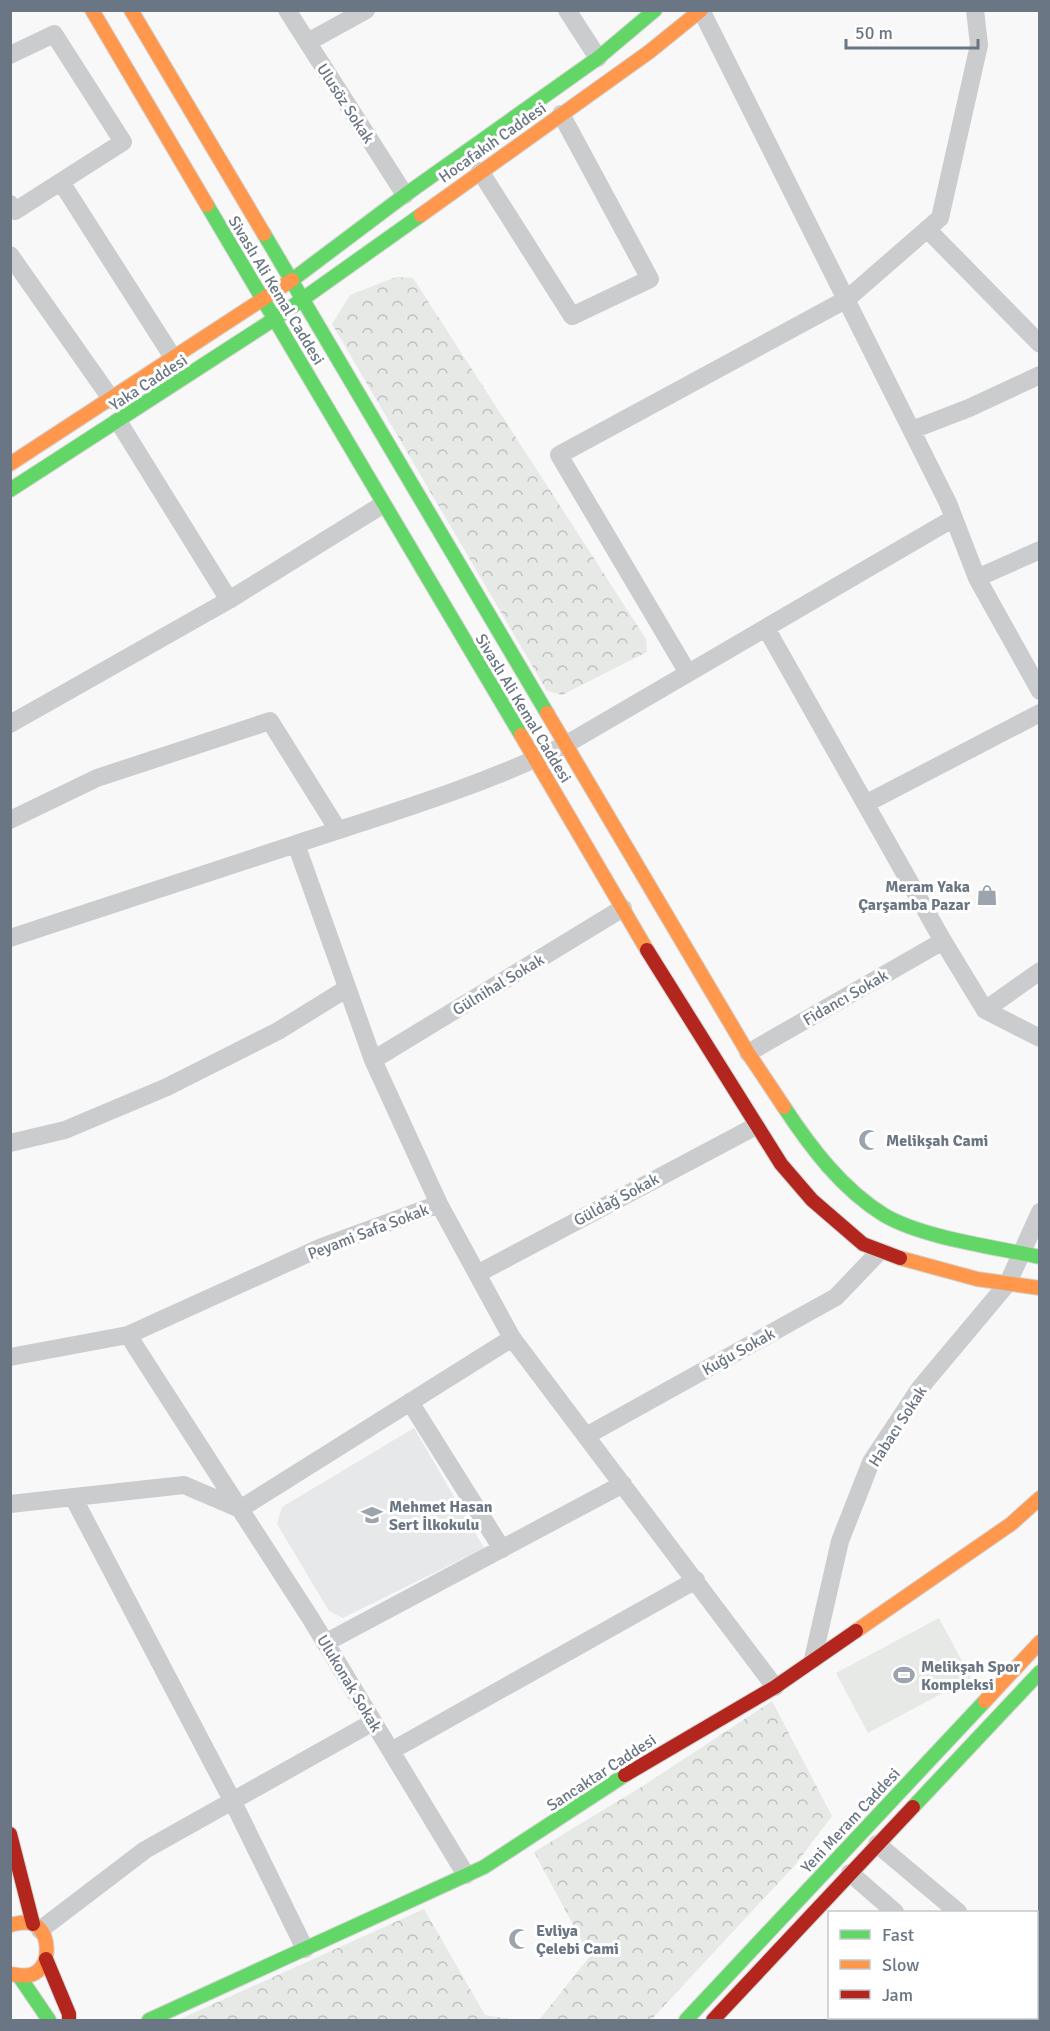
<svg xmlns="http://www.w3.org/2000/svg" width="1050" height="2031" font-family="Signika,sans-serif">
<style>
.built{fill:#e7e8e9}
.forest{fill:url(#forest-crowns)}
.garden{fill:#e6e9e6}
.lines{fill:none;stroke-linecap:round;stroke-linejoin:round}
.fast-casing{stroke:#d4d4d5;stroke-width:16}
.slow-casing{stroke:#d4d4d5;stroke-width:16}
.jam-casing{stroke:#d4d4d5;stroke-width:16}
.street{stroke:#cbccce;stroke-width:18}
.fast{stroke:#63d668;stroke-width:14}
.slow{stroke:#ff974d;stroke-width:14}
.jam{stroke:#b3261e;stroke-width:14}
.labels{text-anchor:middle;stroke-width:6;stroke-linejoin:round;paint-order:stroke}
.street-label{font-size:16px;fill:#6b7684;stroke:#fff}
.poi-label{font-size:16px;font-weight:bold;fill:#6b7684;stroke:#fff;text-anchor:start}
</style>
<defs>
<pattern id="forest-crowns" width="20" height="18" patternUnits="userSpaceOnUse" patternTransform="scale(1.5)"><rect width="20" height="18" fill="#e6e9e6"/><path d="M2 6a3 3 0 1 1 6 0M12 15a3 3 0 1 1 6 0" fill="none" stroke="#bec1c0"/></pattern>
</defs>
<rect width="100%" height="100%" fill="#f8f8f8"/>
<path class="built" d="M414 1428 484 1548 343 1618 329 1611 277 1524 282 1507Z"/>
<path class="forest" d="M396 277 413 278 646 639 647 652 562 695 547 691 332 324 350 295Z
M772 1701 832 1816 795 1865 651 2020H539L590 1956 534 1852 646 1784Z
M424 1909 485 2015 516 2020H178Z"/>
<path class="garden" d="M939 1618 971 1678 868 1733 836 1673Z"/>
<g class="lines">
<defs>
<path id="fast" d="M207 205 521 735
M264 234 547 713
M292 280 405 195 598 58 655 10
M10 490 276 318 421 215
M784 1107C811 1148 842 1189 884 1215 923 1238 995 1247 1040 1257
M913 1807 1040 1672
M19 1976 49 2020
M149 2020 484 1867 625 1775
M686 2020 985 1701"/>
<path id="slow" d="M92 10 207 205
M131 10 264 234
M421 215 649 52 701 10
M10 464 292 280
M547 713 748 1053 784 1107
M521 735 647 950
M900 1258 977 1279 1040 1288
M856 1631 1011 1524 1040 1498
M985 1701 1040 1642
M10 1925C19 1923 30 1920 38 1927 49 1937 50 1961 38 1971 30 1978 19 1975 10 1974"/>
<path id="jam" d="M647 950 781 1164 812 1200 863 1244 900 1258
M625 1775 775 1687 856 1631
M10 1834 33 1924
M46 1959 69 2014V2020
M713 2020 913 1807"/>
</defs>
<use href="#fast" class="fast-casing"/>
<use href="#slow" class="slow-casing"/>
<use href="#jam" class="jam-casing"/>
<path class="street" d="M287 10 405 195
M567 10 598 58
M701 10 948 503 977 578 1040 691
M308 42 366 10
M10 55 54 34 123 142 15 211 10 204
M480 171 572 316 650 279 561 114
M61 182 174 359
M927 229 1040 344
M10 255 112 400
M118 421 229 600
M912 430 969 408 1040 375
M977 578 1040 550
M766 628 943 941 985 1010 1040 1038
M688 673 559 455 847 299 940 218 979 45 975 10
M10 724 229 600 382 505
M867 803 1040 713
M10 820 97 778 270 721 338 830
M10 938 296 844
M985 1010 1040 971
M748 1053 943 941
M373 1060 623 908
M10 1143 65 1130 167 1087 278 1031 346 989
M439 1204 373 1060 296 844C387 814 479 787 565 745L954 518
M477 1274 756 1126
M512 1338 775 1687
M10 1357 128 1335 240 1509 512 1338 439 1204 322 1247 128 1335
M410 1402 502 1549
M586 1436 836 1297 879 1252
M73 1497 232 1800 305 1949
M10 1504 184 1485 240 1509 311 1619 466 1875
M325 1643 623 1484
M813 1659 840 1541 871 1462 920 1388 1008 1283 1040 1212
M391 1751 696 1580
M877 1844 958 1912
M850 1873 895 1912
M40 1930 145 1850 373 1722
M1036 1980 1040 1983
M1014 2018 1018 2020"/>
<use href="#fast" class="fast"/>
<use href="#slow" class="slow"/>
<use href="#jam" class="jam"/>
</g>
<defs>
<symbol id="shop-bare" viewBox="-9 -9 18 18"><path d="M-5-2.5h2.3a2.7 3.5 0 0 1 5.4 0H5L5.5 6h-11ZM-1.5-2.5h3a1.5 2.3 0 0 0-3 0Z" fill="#9ca4ad" stroke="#fff" stroke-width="2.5" paint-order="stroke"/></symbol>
<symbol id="mosque-bare" viewBox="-9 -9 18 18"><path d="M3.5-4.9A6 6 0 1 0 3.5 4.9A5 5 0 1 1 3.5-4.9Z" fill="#9ca4ad" stroke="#fff" stroke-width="2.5" paint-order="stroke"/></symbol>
<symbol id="school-bare" viewBox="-9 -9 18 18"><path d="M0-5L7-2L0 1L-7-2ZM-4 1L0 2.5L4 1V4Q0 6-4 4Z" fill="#9ca4ad" stroke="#fff" stroke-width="2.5" paint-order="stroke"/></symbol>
<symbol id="stadium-bare" viewBox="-9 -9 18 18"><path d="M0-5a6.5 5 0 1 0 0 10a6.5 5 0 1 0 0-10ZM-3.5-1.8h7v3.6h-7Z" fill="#9ca4ad" stroke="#fff" stroke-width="2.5" paint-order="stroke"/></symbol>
</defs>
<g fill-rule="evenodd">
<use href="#shop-bare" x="972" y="880" width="30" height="30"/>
<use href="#mosque-bare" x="854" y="1125" width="30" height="30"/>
<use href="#school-bare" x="357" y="1500" width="30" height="30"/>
<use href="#stadium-bare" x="889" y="1660" width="30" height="30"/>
<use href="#mosque-bare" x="504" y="1924" width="30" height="30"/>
</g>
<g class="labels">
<g class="street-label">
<text transform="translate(346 103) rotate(57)" y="6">Ulusöz Sokak</text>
<text transform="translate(492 142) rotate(-35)" y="6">Hocafakıh Caddesi</text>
<text transform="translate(277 290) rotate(59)" y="6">Sivaslı Ali Kemal Caddesi</text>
<text transform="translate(148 382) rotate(-33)" y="6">Yaka Caddesi</text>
<text transform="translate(524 708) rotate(59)" y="6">Sivaslı Ali Kemal Caddesi</text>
<text transform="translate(498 984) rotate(-31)" y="6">Gülnihal Sokak</text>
<text transform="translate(845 997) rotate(-30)" y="6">Fidancı Sokak</text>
<text transform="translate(616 1199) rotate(-28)" y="6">Güldağ Sokak</text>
<text transform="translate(368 1231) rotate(-21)" y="6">Peyami Safa Sokak</text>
<text transform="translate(738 1351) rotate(-29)" y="6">Kuğu Sokak</text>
<text transform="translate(897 1426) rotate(-57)" y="6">Habacı Sokak</text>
<text transform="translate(350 1683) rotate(59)" y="6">Ulukonak Sokak</text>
<text transform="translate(601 1772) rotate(-33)" y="6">Sancaktar Caddesi</text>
<text transform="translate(850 1820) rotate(-47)" y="6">Yeni Meram Caddesi</text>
</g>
<g class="poi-label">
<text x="970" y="892" text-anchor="end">Meram Yaka<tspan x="970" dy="18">Çarşamba Pazar</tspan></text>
<text x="886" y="1146">Melikşah Cami</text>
<text x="389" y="1512">Mehmet Hasan<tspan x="389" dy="18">Sert İlkokulu</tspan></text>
<text x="921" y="1672">Melikşah Spor<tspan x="921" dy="18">Kompleksi</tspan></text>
<text x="536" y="1936">Evliya<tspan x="536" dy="18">Çelebi Cami</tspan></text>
</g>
</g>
<rect width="1050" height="2031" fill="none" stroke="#6b7684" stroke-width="24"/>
<rect x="828" y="1911" width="210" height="108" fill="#ffffff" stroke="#c4c8ce" stroke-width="1.5"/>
<rect x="840" y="1930" width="30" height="9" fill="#63d668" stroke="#c4c8ce" stroke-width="1.5"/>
<text x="882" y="1941" font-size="18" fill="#6b7684">Fast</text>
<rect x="840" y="1960" width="30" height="9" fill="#ff974d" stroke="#c4c8ce" stroke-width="1.5"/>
<text x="882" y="1971" font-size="18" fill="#6b7684">Slow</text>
<rect x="840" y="1990" width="30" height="9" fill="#b3261e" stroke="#c4c8ce" stroke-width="1.5"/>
<text x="882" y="2001" font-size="18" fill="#6b7684">Jam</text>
<path d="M846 39v9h132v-9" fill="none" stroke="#6b7684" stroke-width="3"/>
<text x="855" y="39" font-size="18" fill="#6b7684" stroke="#ffffff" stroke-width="4.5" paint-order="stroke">50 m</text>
</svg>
